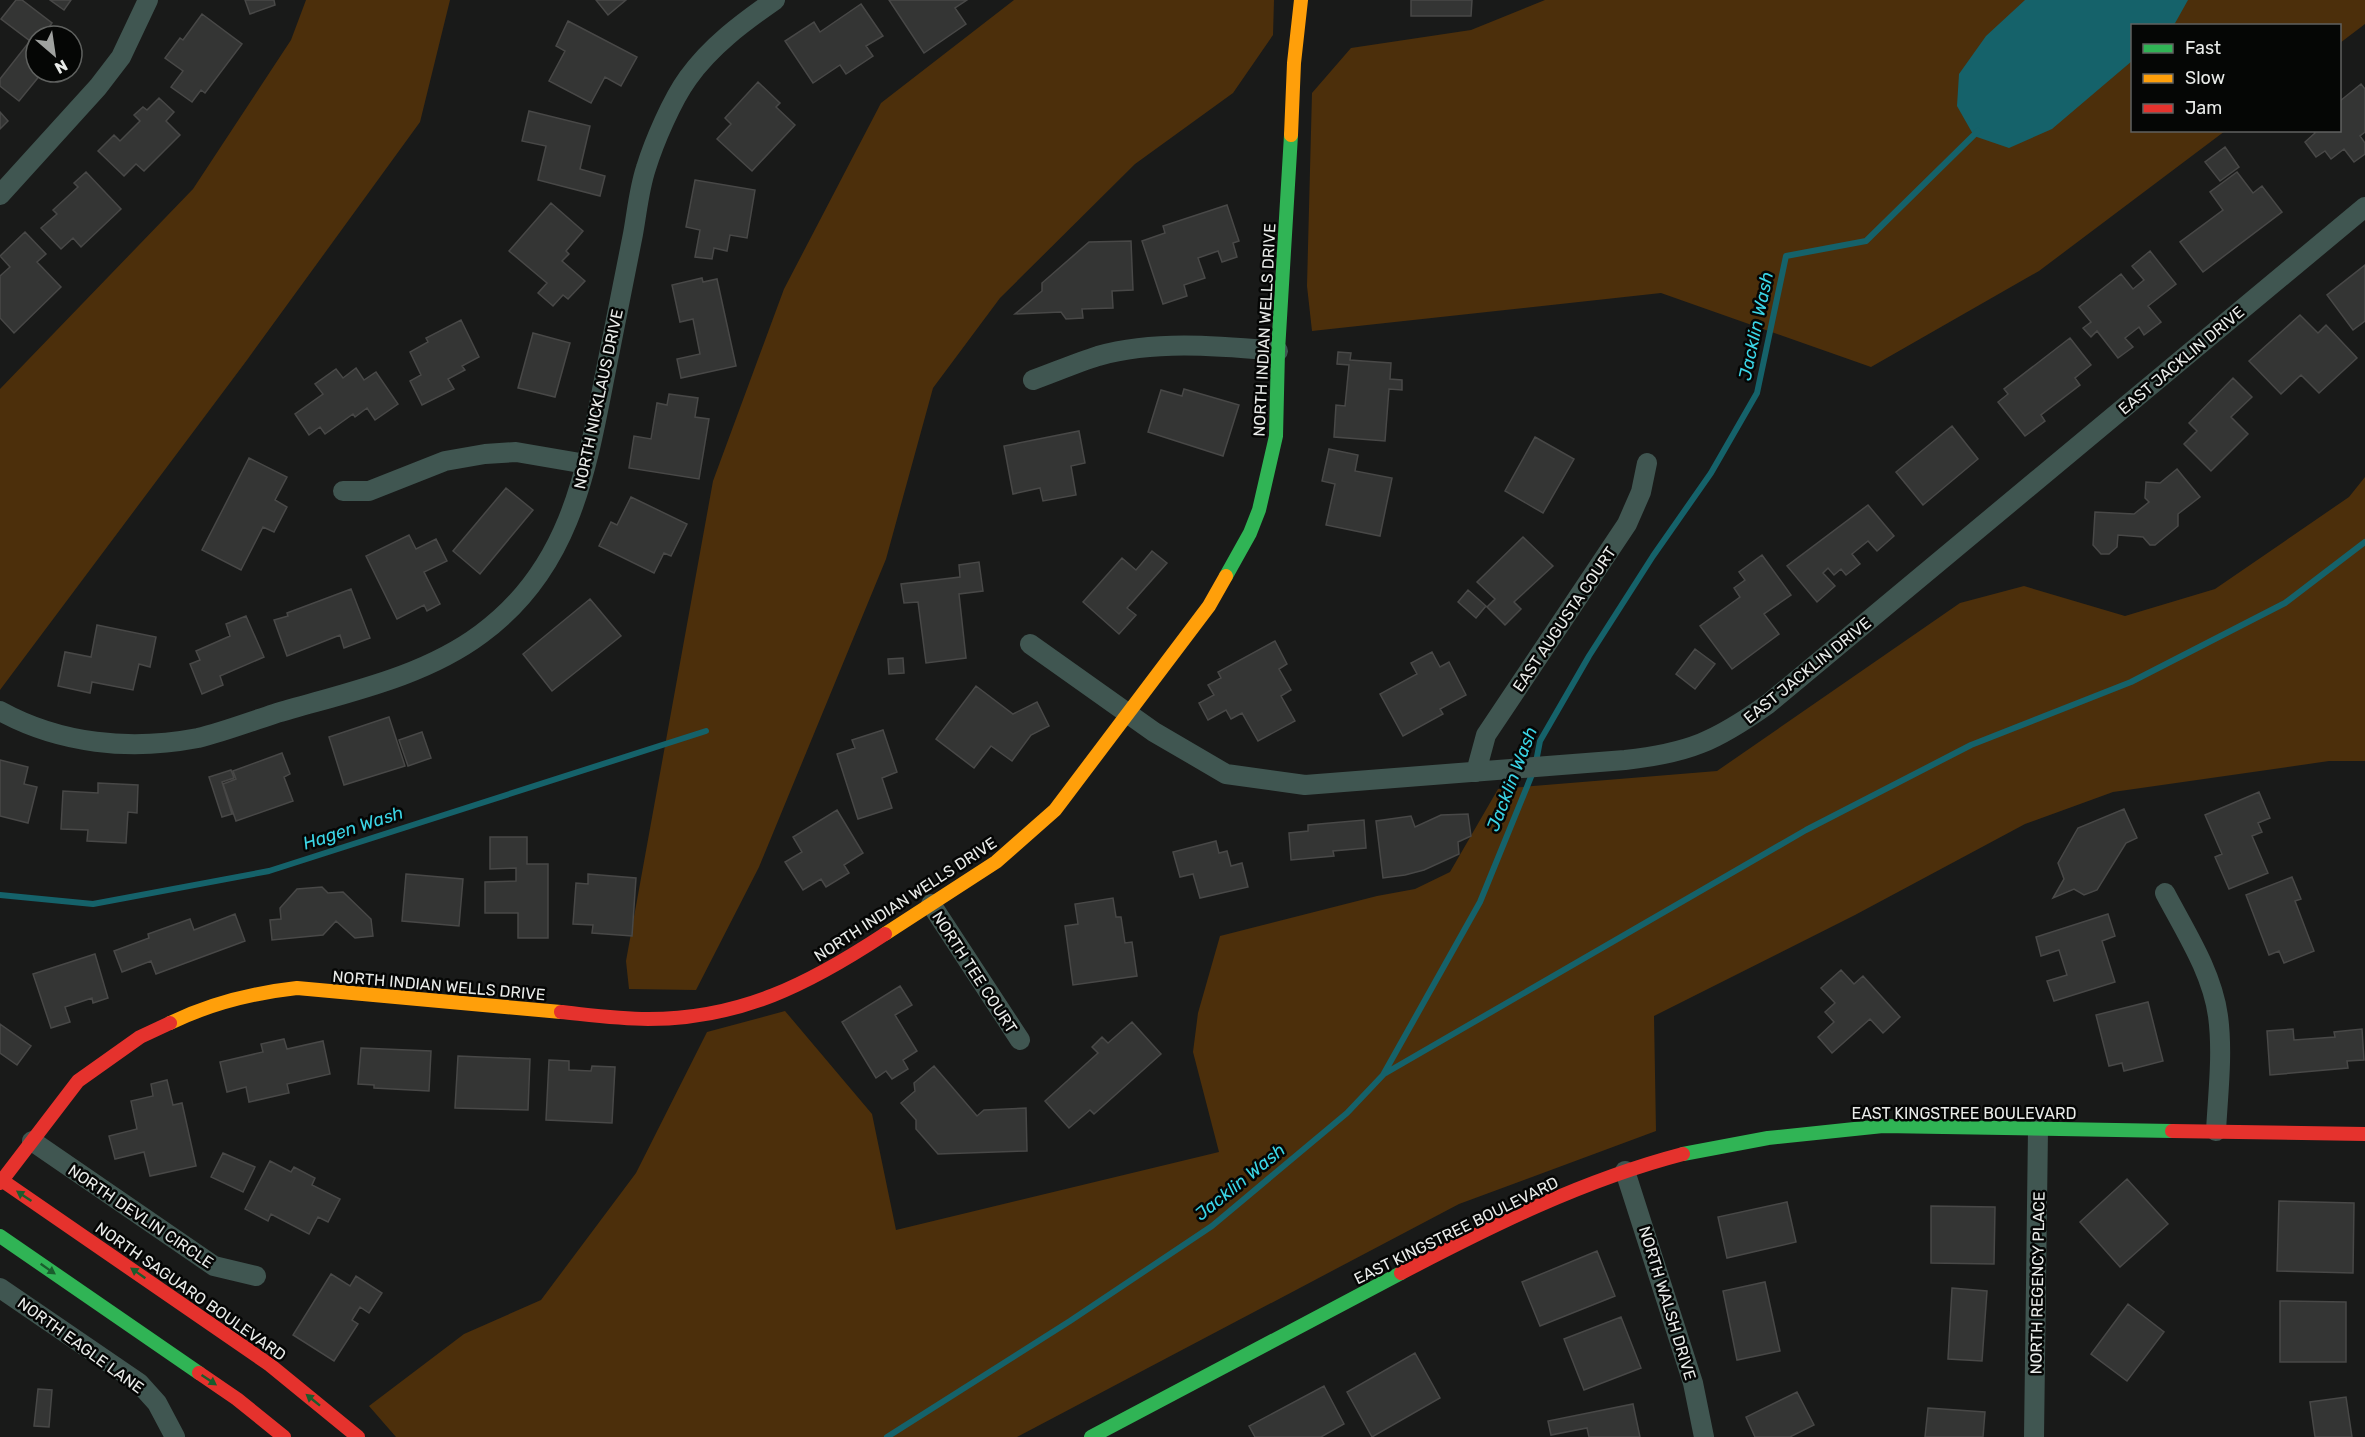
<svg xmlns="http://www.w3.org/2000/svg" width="2365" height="1437" font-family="Rubik,sans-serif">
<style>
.green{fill:#4c2f0b}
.water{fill:#15626a}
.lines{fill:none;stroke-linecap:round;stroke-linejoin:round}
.stream{stroke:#15626a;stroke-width:6}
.building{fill:#343534;stroke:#484847;stroke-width:1.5}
.street{stroke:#405651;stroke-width:20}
.fast{stroke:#30b455;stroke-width:14}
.slow{stroke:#ff9f0a;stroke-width:14}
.jam{stroke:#e5322d;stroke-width:14}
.oneway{fill:#1a5d2d}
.labels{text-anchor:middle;stroke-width:5;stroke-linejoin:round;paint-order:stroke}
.street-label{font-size:16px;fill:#e9ebe9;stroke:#050605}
.water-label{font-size:18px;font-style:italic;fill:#3bd5e6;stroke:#050605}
</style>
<rect width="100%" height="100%" fill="#191a19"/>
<path class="green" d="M306 0H450L420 122 247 360 0 690V389L193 189 291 40Z
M1014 0H1274L1273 35 1233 93 1135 164 1000 298 933 388 886 559 759 867 696 990 629 989 626 961 713 481 784 289 881 103Z
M1545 0H2365V24L2340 43V26H2132V130L2225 131 2039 271 1871 367 1661 293 1312 331 1307 286 1312 93 1351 48 1471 30Z
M2365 477V761H2329L2113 792 2025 824 1855 915 1654 1016 1656 1131 1459 1204 1017 1437H396L369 1406 464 1334 541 1300 636 1173 707 1032 785 1011 872 1114 896 1230 1219 1152 1193 1052 1198 1013 1220 936 1377 896 1415 889 1450 872 1498 789 1717 771 1960 603 2024 586 2125 616 2215 589 2349 497Z"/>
<path class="water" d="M2025 0H2188L2174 25 2132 26V61L2052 129 2009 148 1974 136 1957 106 1959 74 1986 36Z"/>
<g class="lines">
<path class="stream" d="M0 895 93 904 269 871 706 731
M1384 1074 1806 830 1971 745 2131 682 2285 603 2365 542
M887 1437 1070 1321 1212 1226 1347 1113 1383 1075 1480 902 1535 767 1540 741 1589 656 1653 556 1711 473 1757 393 1786 256 1866 241 1978 131"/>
</g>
<path class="building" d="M16 0H22L52 23 45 33 49 36H36V64L33 67 36 72 41 74 19 101 0 86V79L30 41 1 19Z
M50 0H71L64 10Z
M245 0H274L275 5 250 14Z
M596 0H626L608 15Z
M889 0H967L955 8 966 24 924 53Z
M1411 0H1472L1471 16H1411Z
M861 4 883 36 866 46 873 56 846 74 840 65 813 83 785 41 814 22 820 32Z
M202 14 242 44 205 93 201 90 192 102 171 87 183 71 165 58 180 38 183 40Z
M568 21 637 57 621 86 605 77 591 103 549 81 565 51 556 46Z
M758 82 780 103 776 107 795 125 752 171 717 139 731 124 725 118Z
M2361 84 2365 89V132L2360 136 2365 143V154L2354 162 2344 149 2331 159 2325 151 2316 157 2305 142 2315 133 2313 130H2340V101Z
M159 98 174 112 166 121 180 135 144 171 136 164 124 176 98 151 114 135 120 141 140 121 134 115 143 107 147 110Z
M529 111 590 126 580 169 605 176 600 196 538 180 546 146 522 141Z
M0 112 8 121 0 129Z
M2225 147 2239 167 2220 181 2205 162Z
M86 172 121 209 81 247 73 238 61 249 41 228 57 214 53 210 78 187 74 183Z
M2237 172 2253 193 2262 186 2282 212 2203 272 2180 242 2223 210 2210 192Z
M695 180 755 190 747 238 730 235 727 251 714 248 712 259 695 257 700 230 686 227Z
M551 203 583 231 566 251 569 254 562 261 585 281 568 299 563 295 553 306 538 293 547 283 509 251Z
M1227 205 1239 241 1233 243 1237 257 1222 262 1218 251 1198 258 1205 278 1184 285 1187 296 1163 304 1142 241 1165 233 1163 226Z
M25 232 46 254 37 262 61 287 14 333 0 318V276L10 267 0 256Z
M1131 241 1133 290 1112 291 1113 308 1082 309 1083 318 1066 319 1061 312 1015 314 1042 291V283L1089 242Z
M2150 251 2176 284 2148 306 2161 322 2144 335 2139 327 2125 338 2133 347 2118 358 2097 331 2091 337 2083 328 2091 322 2079 307 2121 274 2133 289 2144 280 2132 266Z
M2365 265V321L2353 330 2327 295Z
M702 278 703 282 717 279 736 366 681 378 677 359 700 354 693 319 680 322 672 285Z
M2300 315 2318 333 2326 325 2357 358 2319 393 2301 375 2281 394 2249 361Z
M461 320 479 357 462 366 465 370 448 379 454 389 422 405 410 381 421 375 410 352 428 342 426 338Z
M533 333 570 343 555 397 518 388Z
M2070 338 2091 365 2075 378 2080 385 2041 415 2045 421 2025 436 1998 402 2008 394 2004 389Z
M1338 352 1351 353 1350 360 1391 363 1390 379 1402 380V390L1389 389 1385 441 1334 437 1336 405 1345 406 1349 365 1337 364Z
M356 368 364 380 376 372 398 404 375 420 367 408 355 417 353 414 325 434 320 427 309 435 295 414 323 394 315 384 336 369 343 378Z
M2233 378 2252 397 2231 417 2248 434 2211 471 2184 444 2197 431 2189 423Z
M1184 389 1239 405 1223 456 1148 432 1161 390 1182 396Z
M669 394 698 398 695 417 709 419 699 479 629 468 634 436 651 439 657 403 667 405Z
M1952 426 1978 459 1923 505 1896 472Z
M1079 431 1085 463 1071 466 1076 495 1043 501 1040 488 1013 494 1004 446Z
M1535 437 1574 459 1543 513 1505 491Z
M1329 449 1358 455 1355 471 1392 478 1380 536 1326 525 1335 484 1322 481Z
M249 458 287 477 275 500 287 507 274 532 263 527 241 570 202 550Z
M2177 469 2200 497 2178 514V526L2155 545H2150L2143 537 2118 535 2117 547 2109 554H2101L2093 545 2095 512 2134 514 2149 502 2145 498 2146 482 2160 483Z
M506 488 533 510 480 574 453 551Z
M631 497 687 524 671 556 664 553 654 573 599 546 611 522 617 525Z
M1868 505 1894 536 1877 551 1868 541 1852 554 1860 564 1846 575 1841 569 1834 575 1828 568 1823 573 1835 586 1817 602 1787 566Z
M409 535 416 549 436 539 447 561 424 572 440 604 427 611 424 605 397 619 366 556Z
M1523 537 1553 566 1514 602 1521 609 1505 625 1487 607 1495 599 1477 582Z
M1152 551 1167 563 1127 608 1136 615 1119 634 1083 602 1122 558 1136 570Z
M1762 555 1791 595 1764 614 1779 634 1732 669 1700 626 1740 597 1734 588 1745 580 1739 572Z
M979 562 983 591 959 594 966 658 926 663 918 602 904 603 901 584 960 577 959 565Z
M351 589 370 638 344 648 340 635 287 656 274 620 288 616 287 613Z
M1468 590 1486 606 1476 618 1458 602Z
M590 599 621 636 552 691 523 654Z
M246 616 264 657 220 676 223 685 202 694 190 664 200 660 196 651 230 636 226 624Z
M97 625 156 637 150 667 139 664 133 690 92 682 90 693 58 686 65 652 91 657Z
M1275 641 1287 664 1279 669 1291 690 1281 696 1295 721 1258 741 1242 713 1231 719 1226 710 1208 720 1199 703 1214 695 1208 685 1221 678 1218 672Z
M1695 649 1715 664 1695 689 1676 674Z
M1432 652 1440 667 1449 662 1466 695 1440 709 1443 714 1403 736 1380 694 1417 674 1411 663Z
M903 658 904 673 889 674 888 659Z
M976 686 1013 714 1037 702 1049 726 1031 735 1012 761 991 746 974 768 936 739Z
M389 717 405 766 344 785 329 737Z
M883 730 897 772 882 778 892 808 858 819 837 754 855 748 852 740Z
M422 732 431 758 408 766 399 740Z
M282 753 290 774 284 777 293 801 236 821 223 784 236 779 233 771Z
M0 760 28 767 24 784 37 787 28 823 0 816Z
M231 770 234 778 222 782 232 814 222 817 209 777Z
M98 783 138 785 137 813 128 812 126 843 87 841 88 830 61 829 63 791 98 793Z
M2259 792 2270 818 2258 823 2262 832 2252 836 2268 873 2229 889 2215 857 2222 854 2205 815Z
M2124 809 2137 838 2126 843 2097 890 2084 895 2074 889 2053 898 2064 879 2058 863 2078 828Z
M837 810 863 853 844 865 849 873 826 887 821 879 803 890 785 862 802 852 793 837Z
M1468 814 1471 836 1458 842 1459 854 1424 870 1405 875 1383 878 1376 821 1411 816 1415 827 1441 815Z
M1364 820 1366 848 1333 851 1334 856 1291 860 1289 833 1308 831V825Z
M490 837H527V864H548V938H518V913H485V882L516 881V868L490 869Z
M1216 841 1219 853 1227 851 1231 866 1242 863 1248 887 1200 898 1193 874 1180 877 1173 852Z
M406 874 463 879 459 926 402 921Z
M588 874 636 878 632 936 592 933 593 925 573 924 576 883 588 884Z
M2292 877 2301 899 2295 901 2314 951 2284 963 2279 951 2269 955 2246 895Z
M322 887 328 893 343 892 371 919 373 936 355 938 336 921 323 935 272 940 270 920 281 919 280 908 297 889Z
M1113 898 1116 917H1121L1125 943 1132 942 1137 976 1073 985 1065 926 1078 924 1075 904Z
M235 914 245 941 156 974 151 961 122 972 114 951 149 938 148 934 190 919 194 930Z
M2108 914 2115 936 2102 941 2115 982 2054 1001 2047 981 2067 975 2059 950 2041 956 2036 937Z
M95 954 108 998 93 1003 92 998 65 1007 70 1022 51 1028 33 974Z
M1841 970 1854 984 1863 976 1900 1017 1883 1033 1870 1019 1832 1053 1818 1037 1834 1022 1825 1012 1835 1003 1821 988Z
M900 986 912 1005 895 1015 917 1051 903 1060 908 1069 892 1079 886 1071 876 1078 842 1022Z
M2148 1002 2163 1061 2124 1071 2122 1063 2109 1066 2096 1015Z
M1132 1022 1161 1054 1094 1114 1090 1110 1069 1128 1045 1101 1098 1053 1092 1047 1102 1037 1108 1043Z
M0 1024 31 1046 17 1065 0 1053Z
M2293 1029 2294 1040 2335 1037 2334 1032 2362 1029 2364 1060 2347 1061 2348 1068 2270 1075 2267 1031Z
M284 1039 287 1049 323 1041 330 1074 287 1084 289 1093 249 1102 246 1087 227 1092 220 1062 263 1052 261 1044Z
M361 1048 431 1051 429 1091 374 1088V1085L358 1084Z
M458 1056 530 1059 528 1110 455 1108Z
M549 1060 569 1061V1070L591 1071 592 1066 615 1067 612 1123 546 1120Z
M934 1066 977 1116 984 1110 1026 1108 1027 1151 938 1154 916 1129V1120L901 1103 915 1091 914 1083Z
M167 1080 173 1105 182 1103 196 1166 150 1176 144 1152 115 1159 109 1136 137 1129 131 1101 153 1096 151 1084Z
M223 1153 255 1167 243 1192 211 1177Z
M270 1161 291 1172 294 1167 315 1178 312 1185 340 1199 328 1222 318 1217 309 1234 271 1214 268 1221 245 1209Z
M2127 1179 2168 1224 2120 1267 2080 1222Z
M2279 1201 2354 1203 2353 1273 2277 1271Z
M1787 1202 1796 1242 1727 1258 1718 1217Z
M1931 1206 1995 1207 1994 1264 1931 1263Z
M1597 1251 1615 1296 1540 1326 1522 1282Z
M331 1274 350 1286 356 1276 382 1293 369 1313 360 1307 352 1320 358 1324 334 1361 293 1335Z
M1765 1282 1780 1351 1737 1360 1723 1291Z
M1952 1288 1987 1291 1982 1361 1948 1359Z
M2280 1301 2346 1302V1362H2280Z
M2128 1304 2164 1332 2127 1381 2091 1354Z
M1621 1317 1641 1368 1584 1390 1564 1339Z
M1415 1353 1440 1398 1372 1437 1347 1392Z
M1324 1386 1344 1424 1321 1437H1255L1249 1426Z
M38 1389 52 1390 49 1427 34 1426Z
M1797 1392 1814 1425 1790 1437H1755L1746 1417Z
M2346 1397 2352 1437H2315L2310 1402Z
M1633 1404 1640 1437H1589L1587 1428 1551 1435 1548 1421Z
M1928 1408 1985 1412 1983 1437H1925Z"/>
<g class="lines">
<path class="street" d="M0 195 98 87 121 57 148 0
M1033 380C1055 372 1076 363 1098 356 1156 340 1218 346 1278 351
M343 491H369L445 461 485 454 516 452 586 464
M1030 644 1154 732 1226 774 1305 785 1625 760C1689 753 1716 741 1768 704L2365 207
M0 711C60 744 130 751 198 738 223 732 249 722 274 714 344 693 422 678 481 634 567 571 585 479 604 380 614 331 623 283 633 234 637 212 639 189 646 168 654 142 672 100 688 78 711 46 742 23 775 0
M1476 772 1486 735 1627 524 1641 492 1647 463
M2165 893C2185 931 2212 972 2218 1016 2223 1053 2218 1093 2216 1131
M931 904 1020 1040
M32 1141 214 1266 256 1276
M1625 1171 1693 1383 1704 1437
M0 1288 139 1383 157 1403 175 1437
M2034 1437 2038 1129"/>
<path class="fast" d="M1226 576 1250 533 1259 510 1276 436 1278 351 1291 135
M1683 1154 1768 1138 1883 1126 2172 1131
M0 1236 199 1373
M1091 1437 1401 1273"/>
<path class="slow" d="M1291 135 1294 63 1301 0
M885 934 996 862 1055 810 1209 606 1226 576
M170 1023C211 1003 252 993 297 988L561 1012"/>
<path class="jam" d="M561 1012C590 1015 619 1019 648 1019 741 1019 809 984 885 934
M2172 1131 2365 1134
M0 1179 270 1365 358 1437
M0 1183 78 1081 140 1037 170 1023
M1401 1273C1491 1226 1583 1180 1683 1154
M199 1373 237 1399 284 1437"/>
</g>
<defs><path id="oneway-solid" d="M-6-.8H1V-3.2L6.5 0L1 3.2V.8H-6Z" transform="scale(1.5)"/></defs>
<g class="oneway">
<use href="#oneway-solid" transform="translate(24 1196) rotate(-146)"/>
<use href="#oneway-solid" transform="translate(48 1269) rotate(35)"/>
<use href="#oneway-solid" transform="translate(138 1273) rotate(-145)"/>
<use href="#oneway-solid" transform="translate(209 1380) rotate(34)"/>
<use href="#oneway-solid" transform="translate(313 1400) rotate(-141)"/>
</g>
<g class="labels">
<g class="street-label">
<text transform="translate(1264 330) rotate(-87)" y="6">NORTH INDIAN WELLS DRIVE</text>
<text transform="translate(2181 360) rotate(-40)" y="6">EAST JACKLIN DRIVE</text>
<text transform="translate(598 399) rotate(-78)" y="6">NORTH NICKLAUS DRIVE</text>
<text transform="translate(1564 619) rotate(-56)" y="6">EAST AUGUSTA COURT</text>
<text transform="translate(1807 670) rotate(-39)" y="6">EAST JACKLIN DRIVE</text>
<text transform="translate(905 899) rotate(-33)" y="6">NORTH INDIAN WELLS DRIVE</text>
<text transform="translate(975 972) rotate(57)" y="6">NORTH TEE COURT</text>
<text transform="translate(439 985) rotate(5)" y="6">NORTH INDIAN WELLS DRIVE</text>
<text x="1964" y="1119">EAST KINGSTREE BOULEVARD</text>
<text transform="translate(141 1216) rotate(34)" y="6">NORTH DEVLIN CIRCLE</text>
<text transform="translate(1456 1230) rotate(-26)" y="6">EAST KINGSTREE BOULEVARD</text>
<text transform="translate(2037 1283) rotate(-89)" y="6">NORTH REGENCY PLACE</text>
<text transform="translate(191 1291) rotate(35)" y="6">NORTH SAGUARO BOULEVARD</text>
<text transform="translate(1668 1303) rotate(73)" y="6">NORTH WALSH DRIVE</text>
<text transform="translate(81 1345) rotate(36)" y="6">NORTH EAGLE LANE</text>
</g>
<g class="water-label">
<text transform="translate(1756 326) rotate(-78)" y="6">Jacklin Wash</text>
<text transform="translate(1512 779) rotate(-69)" y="6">Jacklin Wash</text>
<text transform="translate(353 828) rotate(-18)" y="6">Hagen Wash</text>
<text transform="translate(1240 1182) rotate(-39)" y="6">Jacklin Wash</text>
</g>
</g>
<rect x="2131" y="24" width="210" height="108" fill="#050605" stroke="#606260" stroke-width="1.5"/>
<rect x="2143" y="44" width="30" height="9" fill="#30b455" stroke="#606260" stroke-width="1.5"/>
<text x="2185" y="54" font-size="18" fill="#e9ebe9">Fast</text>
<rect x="2143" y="74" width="30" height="9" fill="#ff9f0a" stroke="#606260" stroke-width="1.5"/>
<text x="2185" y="84" font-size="18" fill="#e9ebe9">Slow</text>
<rect x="2143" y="104" width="30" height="9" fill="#e5322d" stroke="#606260" stroke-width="1.5"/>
<text x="2185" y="114" font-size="18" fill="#e9ebe9">Jam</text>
<g transform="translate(54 54) rotate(151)"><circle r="28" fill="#050605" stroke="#606260" stroke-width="1.5"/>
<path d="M0-4.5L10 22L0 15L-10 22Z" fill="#a0a2a0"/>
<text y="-9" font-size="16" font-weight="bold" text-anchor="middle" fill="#e9ebe9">N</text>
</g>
</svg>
